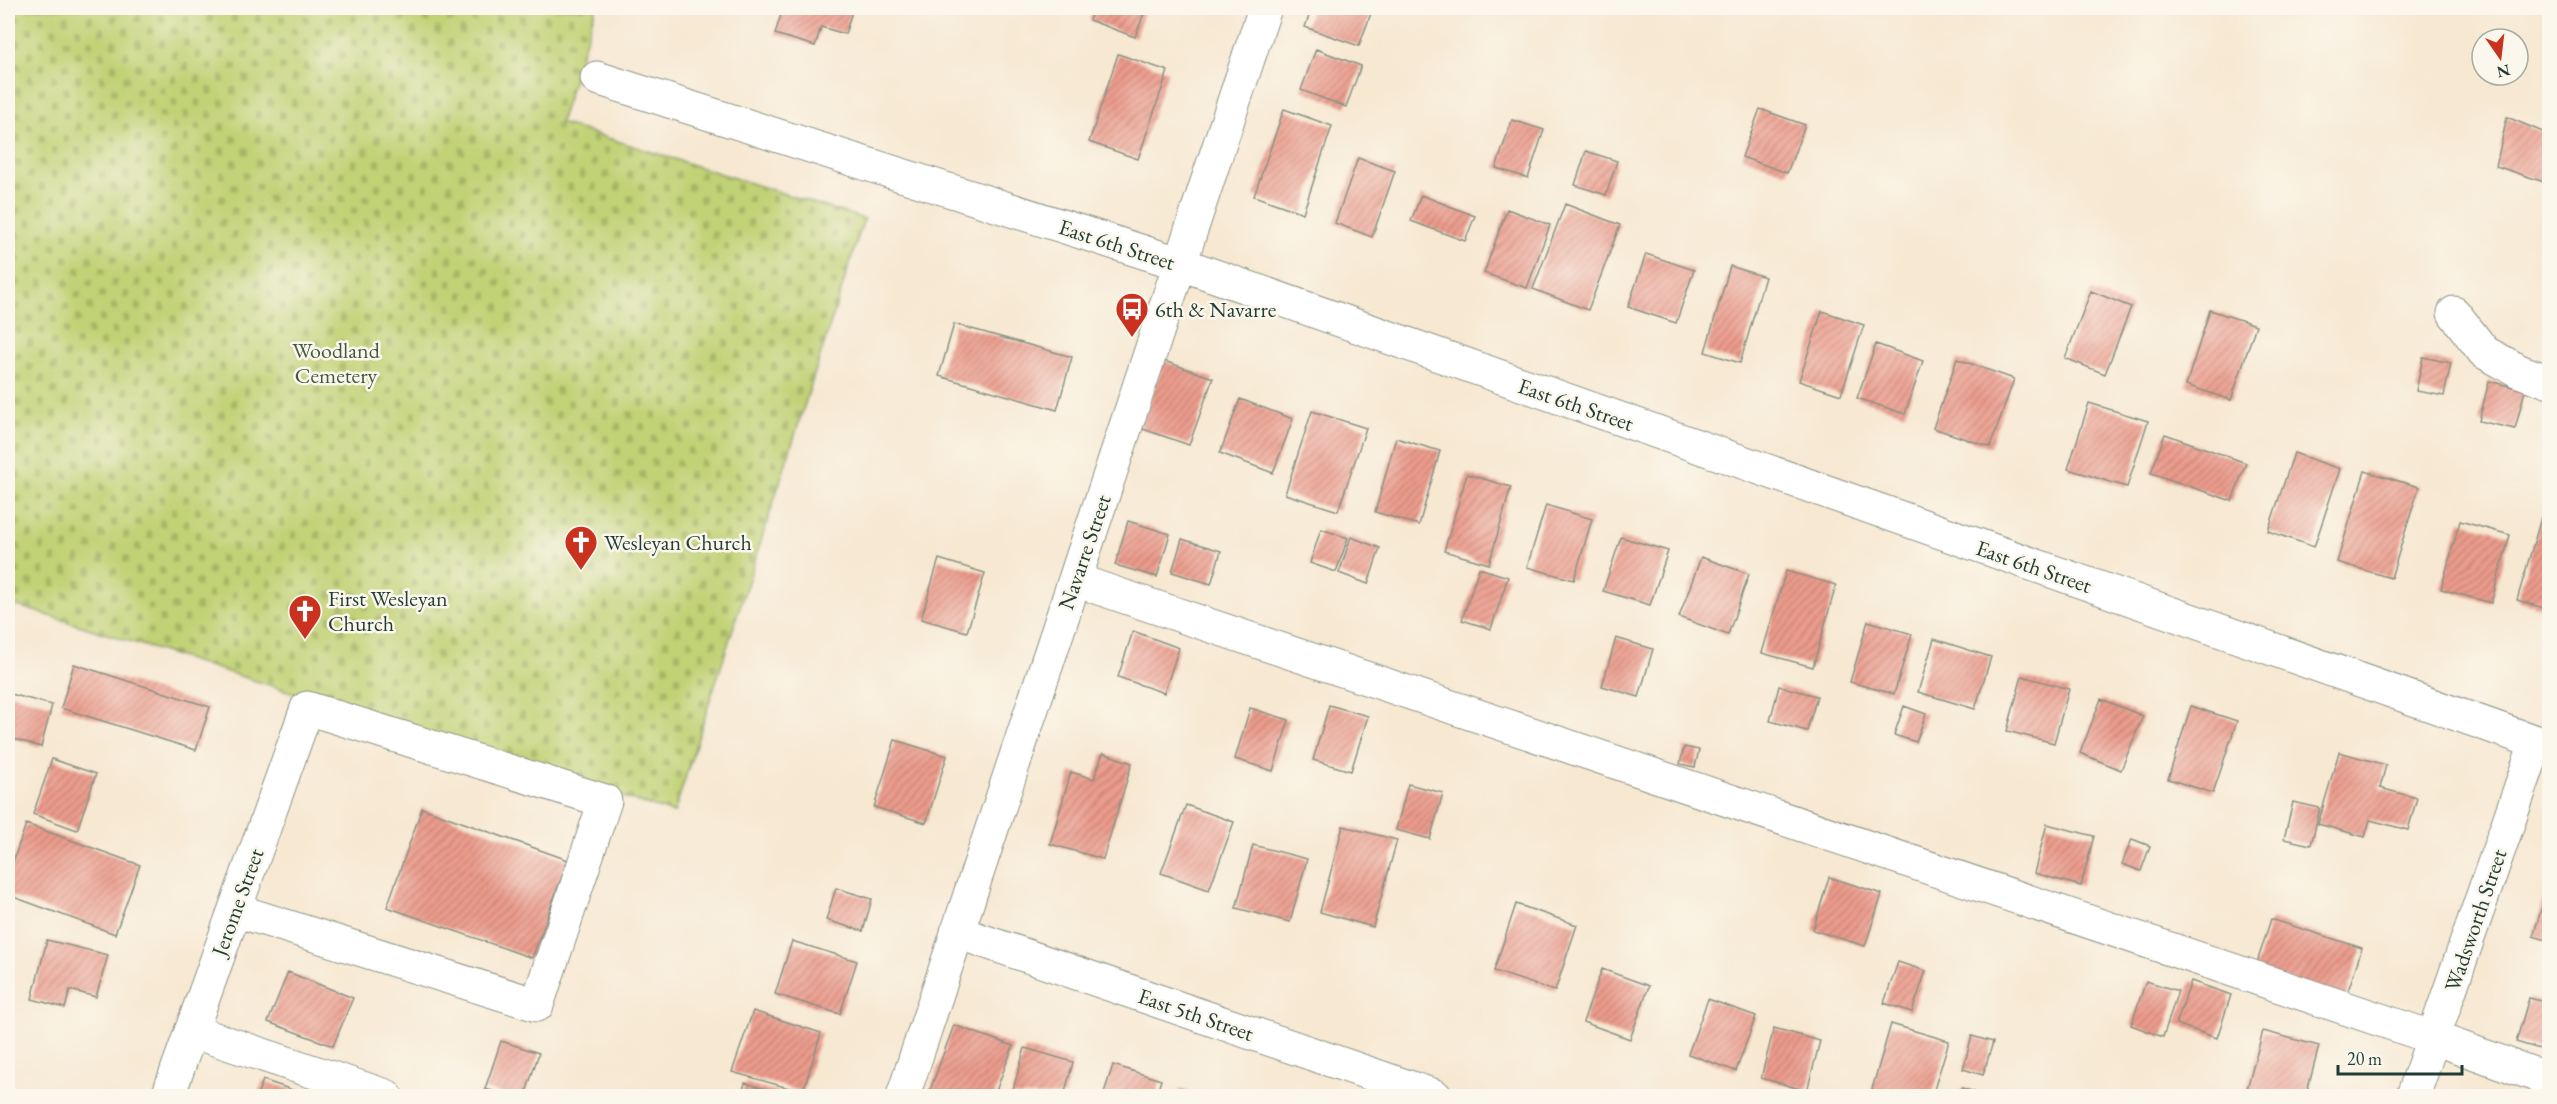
<svg xmlns="http://www.w3.org/2000/svg" width="2557" height="1104" font-family="'EB Garamond',serif">
<style>
.cemetery{fill:url(#cemetery-stones);stroke:#708754;stroke-width:1.5}
.building{fill:url(#building-hatch)}
.lines{fill:none;stroke-linecap:round;stroke-linejoin:round}
.minor-casing{stroke:#8b9283;stroke-width:35}
.minor{stroke:#fff;stroke-width:33}
.labels{text-anchor:middle;stroke-width:5;stroke-linejoin:round;paint-order:stroke}
.street-label{font-size:22px;fill:#1f3d34;stroke:#fbf7ec}
.poi-label{font-size:22px;fill:#1f3d34;stroke:#fbf7ec;text-anchor:start}
.park-label{font-size:22px;fill:#3f5b41;stroke:#fbf7ec}
</style>
<defs>
<pattern id="cemetery-stones" width="16" height="16" patternUnits="userSpaceOnUse" patternTransform="scale(1.5)"><rect width="16" height="16" fill="#c1d174"/><path d="M2 7V4a2 2 0 0 1 4 0v3zM10 15v-3a2 2 0 0 1 4 0v3z" fill="#a5b465"/></pattern>
<pattern id="building-hatch" width="6" height="6" patternUnits="userSpaceOnUse" patternTransform="scale(1.5)"><rect width="6" height="6" fill="#ec9b8c"/><path d="M-1 1l2-2M0 6l6-6M5 7l2-2" fill="none" stroke="#bf8073"/></pattern>
</defs>
<rect width="100%" height="100%" fill="#fbf7ec"/>
<filter id="ink" filterUnits="userSpaceOnUse"><feTurbulence type="fractalNoise" baseFrequency=".0167" numOctaves="2"/><feDisplacementMap in="SourceGraphic" scale="12" xChannelSelector="R" yChannelSelector="G"/><feConvolveMatrix kernelMatrix="1 2 1 2 8 2 1 2 1" color-interpolation-filters="sRGB"/></filter>
<filter id="wash" filterUnits="userSpaceOnUse"><feTurbulence type="fractalNoise" baseFrequency=".008" numOctaves="4" result="noise"/><feDisplacementMap in="SourceGraphic" scale="24" xChannelSelector="R" yChannelSelector="G"/><feGaussianBlur stdDeviation="1.35" result="paint"/><feColorMatrix in="noise" values="0 0 0 0 0 0 0 0 0 0 0 0 0 0 0 0 0 1.4 0 .05"/><feComposite in="paint" operator="in"/></filter>
<g filter="url(#wash)">
<rect width="100%" height="100%" fill="#f7e8d2"/>
<path class="cemetery" d="M8 8H596L560 123 864 219 674 813 15 605 8 628Z"/>
<g id="blocks">
<path class="building" d="M783 8H853L845 34 821 27 815 46 775 34Z
M1094 8H1146L1135 37 1089 20Z
M1312 8H1373L1359 46 1305 27Z
M1316 49 1361 66 1346 107 1301 90Z
M1118 54 1168 71 1138 159 1089 142Z
M1284 109 1332 126 1303 213 1254 196Z
M1760 109 1805 125 1787 173 1742 157Z
M2507 117 2550 135V174L2547 183 2496 166Z
M1512 120 1544 130 1528 178 1496 168Z
M1586 151 1617 161 1606 195 1575 185Z
M1358 158 1395 171 1372 237 1335 223Z
M1421 195 1475 216 1465 241 1411 221Z
M1565 204 1620 225 1588 310 1533 289Z
M1507 209 1550 225 1527 288 1484 273Z
M1646 254 1694 270 1676 323 1628 307Z
M1730 266 1765 277 1740 363 1705 352Z
M2091 291 2131 307 2105 374 2065 358Z
M2210 310 2256 325 2231 400 2186 385Z
M1822 311 1864 325 1841 395 1799 381Z
M954 324 1072 357 1057 410 939 376Z
M1876 344 1923 361 1905 414 1857 398Z
M2423 357 2451 363 2444 396 2416 391Z
M1957 359 2014 379 1990 447 1933 428Z
M1164 361 1213 378 1189 445 1140 428Z
M2489 381 2525 390 2515 429 2479 421Z
M1240 399 1293 419 1273 473 1220 453Z
M2089 403 2148 421 2127 487 2068 469Z
M1312 411 1366 428 1338 511 1285 494Z
M2165 434 2246 463 2232 501 2151 473Z
M1396 438 1440 451 1419 525 1375 512Z
M2294 453 2340 469 2314 547 2268 531Z
M2365 471 2419 487 2391 578 2337 562Z
M1467 474 1511 487 1489 564 1444 551Z
M2547 498 2550 499V610L2517 600Z
M1546 505 1592 519 1574 580 1527 567Z
M1128 521 1170 534 1157 577 1115 565Z
M2460 521 2510 535 2491 603 2441 589Z
M1321 529 1348 538 1336 572 1310 563Z
M1351 537 1380 548 1368 584 1339 573Z
M1621 537 1668 551 1650 605 1603 591Z
M1182 539 1221 551 1211 584 1172 572Z
M1701 557 1749 574 1728 635 1679 617Z
M939 559 985 573 967 632 921 619Z
M1479 568 1508 577 1491 629 1462 620Z
M1786 571 1836 585 1813 667 1762 653Z
M1868 621 1912 634 1894 694 1850 682Z
M1133 631 1179 648 1164 693 1118 677Z
M1616 638 1653 649 1639 697 1602 686Z
M1934 639 1991 657 1975 709 1918 692Z
M74 664 210 707 196 750 61 708Z
M2022 676 2069 689 2054 743 2007 731Z
M1779 686 1817 696 1807 731 1770 721Z
M11 694 52 705 41 747 8 737V705Z
M2101 699 2143 716 2121 770 2080 753Z
M1329 705 1368 716 1351 771 1313 760Z
M1904 706 1926 714 1916 742 1894 735Z
M2191 706 2237 721 2213 793 2168 779Z
M1250 708 1289 720 1273 771 1235 759Z
M895 740 947 756 926 823 874 807Z
M1684 747 1699 750 1695 767 1680 764Z
M2339 752 2386 765 2380 788 2417 798 2408 830 2370 820 2365 837 2318 824Z
M1103 753 1132 763 1103 859 1050 844 1071 772 1094 779Z
M52 759 96 774 77 830 33 814Z
M1408 784 1443 793 1430 839 1396 830Z
M2293 802 2320 808 2311 845 2284 839Z
M1186 805 1234 822 1209 890 1161 873Z
M422 808 568 860 532 958 387 907Z
M26 824 140 865 115 934 8 895V876Z
M2047 824 2094 836 2081 886 2034 873Z
M1343 826 1397 840 1373 927 1320 912Z
M2132 839 2150 846 2141 871 2122 864Z
M1253 845 1307 859 1290 922 1236 908Z
M1829 877 1882 894 1865 946 1813 930Z
M2549 884H2550V941L2533 936Z
M836 888 872 899 863 931 826 920Z
M1516 904 1577 925 1555 991 1494 971Z
M2271 919 2362 948 2346 997 2255 969Z
M47 940 108 955 96 997 70 990 65 1008 32 999Z
M792 941 857 961 840 1014 775 994Z
M1898 962 1926 971 1912 1012 1884 1003Z
M1602 969 1649 986 1630 1039 1583 1022Z
M288 972 353 998 333 1046 268 1022Z
M2146 981 2178 991 2163 1037 2131 1025Z
M2191 981 2231 995 2217 1038 2176 1024Z
M2529 998 2550 1003V1052L2516 1042Z
M1708 999 1756 1016 1736 1071 1688 1054Z
M753 1011 821 1033 803 1092 732 1072Z
M1891 1024 1949 1041 1932 1096H1870Z
M954 1025 1013 1046 994 1096H938L929 1093Z
M1774 1028 1820 1041 1807 1091 1761 1078Z
M2263 1031 2319 1046 2306 1096H2245Z
M1972 1036 1993 1042 1983 1075 1963 1069Z
M501 1041 539 1053 525 1096H510L485 1089Z
M1025 1048 1073 1062 1064 1096H1011Z
M1113 1065 1161 1080 1156 1096H1103Z
M263 1080 310 1096H257Z
M745 1083 783 1094 782 1096H741Z
M1180 1088 1204 1096H1178Z
M1962 1088 1986 1096H1959Z
M670 1091 689 1096H669Z"/>
</g>
</g>
<g filter="url(#ink)">
<use href="#blocks" fill-opacity="0" stroke="#8b9283" stroke-width="1.5"/>
<g class="lines">
<defs>
<path id="minor" d="M597 78 1181 264 2550 747
M2454 313 2484 352 2519 371 2550 382
M1075 580 2434 1038 2550 1080
M957 932 1435 1096
M191 1031 386 1096
M168 1096 307 708 605 801 537 1005 235 910
M903 1096 1265 8
M2413 1096 2536 743"/>
</defs>
<use href="#minor" class="minor-casing"/>
<use href="#minor" class="minor"/>
</g>
</g>
<defs>
<symbol id="bus-pin" viewBox="-11 -11 22 30"><path d="M0 17L-7.5 6A9.5 9.5 0 1 1 7.5 6Z" fill="#c8321e" stroke="#fbf7ec"/><path d="M-5-6H5V4H4V6H2V4H-2V6H-4V4H-5ZM-3.5-4V0h7V-4ZM-3.5 1.2v1.5H-2V1.2ZM2 1.2v1.5H3.5V1.2Z" fill="#fff"/></symbol>
<symbol id="church-pin" viewBox="-11 -11 22 30"><path d="M0 17L-7.5 6A9.5 9.5 0 1 1 7.5 6Z" fill="#c8321e" stroke="#fbf7ec"/><path d="M-1.2-6h2.4v3.5h3.3v2.4h-3.3V6h-2.4V-.1h-3.3v-2.4h3.3Z" fill="#fff"/></symbol>
</defs>
<g fill-rule="evenodd">
<use href="#bus-pin" x="1113" y="290" width="38" height="52"/>
<use href="#church-pin" x="562" y="523" width="38" height="52"/>
<use href="#church-pin" x="286" y="592" width="38" height="52"/>
</g>
<g class="labels">
<g class="street-label">
<text transform="translate(1117 244) rotate(18)" y="8">East 6th Street</text>
<text transform="translate(1576 404) rotate(19)" y="8">East 6th Street</text>
<text transform="translate(1084 552) rotate(-71)" y="8">Navarre Street</text>
<text transform="translate(2034 566) rotate(19)" y="8">East 6th Street</text>
<text transform="translate(237 902) rotate(-70)" y="8">Jerome Street</text>
<text transform="translate(2475 920) rotate(-71)" y="8">Wadsworth Street</text>
<text transform="translate(1196 1014) rotate(19)" y="8">East 5th Street</text>
</g>
<g class="poi-label">
<text x="1155" y="317">6th &amp; Navarre</text>
<text x="604" y="550">Wesleyan Church</text>
<text x="328" y="606">First Wesleyan<tspan x="328" dy="25">Church</tspan></text>
</g>
<g class="park-label">
<text x="336" y="358">Woodland<tspan x="336" dy="25">Cemetery</tspan></text>
</g>
</g>
<rect width="2557" height="1104" fill="none" stroke="#fbf7ec" stroke-width="30"/>
<g transform="translate(2500 57) rotate(166)"><circle r="28" fill="#fbf7ec" stroke="#a3ada2" stroke-width="1.5"/>
<path d="M0-4.5L10 22L0 15L-10 22Z" fill="#c8321e"/>
<text y="-9" font-size="16" font-weight="bold" text-anchor="middle" fill="#1f3d34">N</text>
</g>
<path d="M2338 1065v9h124v-9" fill="none" stroke="#1f3d34" stroke-width="3"/>
<text x="2347" y="1065" font-size="18" fill="#1f3d34" stroke="#fbf7ec" stroke-width="4.5" paint-order="stroke">20 m</text>
</svg>
